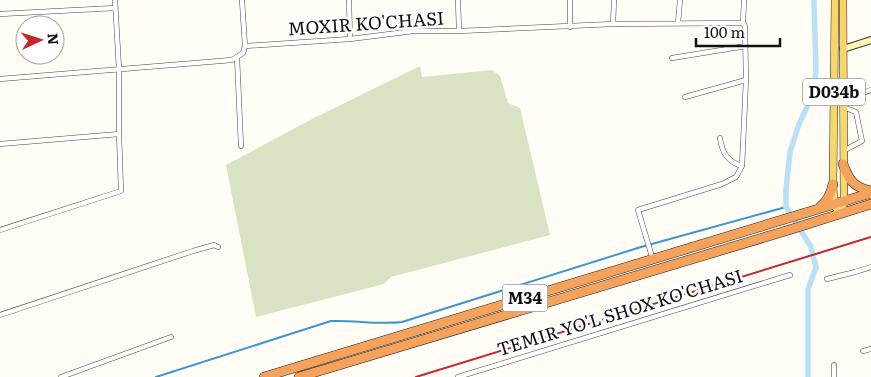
<svg xmlns="http://www.w3.org/2000/svg" width="871" height="377" font-family="Literata,serif">
<style>
.cemetery{fill:#d9e3c4}
.lines{fill:none;stroke-linecap:round;stroke-linejoin:round}
.stream{stroke:#3f96cf;stroke-width:2}
.canal{stroke:#b9e0f7;stroke-width:5.5}
.street-casing{stroke:#444;stroke-width:5.5}
.secondary-casing{stroke:#333;stroke-width:8}
.primary-casing{stroke:#222;stroke-width:8}
.highway-casing{stroke:#222;stroke-width:10}
.street{stroke:#fff;stroke-width:4.5}
.secondary{stroke:#fff6b0;stroke-width:6}
.primary{stroke:#f9d66b;stroke-width:7}
.highway{stroke:#f5a25d;stroke-width:9}
.rail{stroke:#c4262e;stroke-width:2}
.labels{text-anchor:middle;stroke-width:5;stroke-linejoin:round;paint-order:stroke}
.shield{fill:#fff;stroke:#585858;stroke-width:1}
.shield-label{font-size:16px;font-weight:bold;fill:#111}
.street-label{font-size:18px;fill:#111;stroke:#fff}
</style>
<rect width="100%" height="100%" fill="#fffdf5"/>
<path class="cemetery" d="M420 66 422 77 492 70 500 76 508 103 520 108 550 235 391 277 384 284 256 317 226 165 310 120Z"/>
<g class="lines">
<path class="stream" d="M156 377 331 321C355 320 378 325 402 322L641 247 786 207"/>
<path class="canal" d="M808 377V289L816 267 811 247 786 207V189L790 152 799 124 809 103 814 85 816 72 814 0"/>
<defs>
<path id="street" d="M242 0 245 46
M349 0 350 39
M458 0 459 31
M570 0V27
M0 14 115 8
M678 23 680 0
M613 24 614 0
M237 57 241 146
M672 58 746 46
M0 79 232 60 243 53 245 46 350 39 414 31H459L613 24 743 23
M685 97 746 80
M843 99 871 90
M720 138C722 153 728 162 742 166
M0 144 119 134
M843 151 862 141 856 112 843 107
M0 230 121 191 119 134V69L115 0
M653 260 638 210 722 184 736 177 742 166 746 80 745 26 743 23 744 0
M827 279 855 272 871 267
M0 315 193 251 214 245 218 247
M863 351 871 349
M834 365V377
M61 377 171 337
M458 377 790 275"/>
<path id="secondary" d="M843 49 871 40"/>
<path id="primary" d="M835 0 833 184 834 205 841 214
M841 214 844 202 843 0"/>
<path id="highway" d="M843 164C849 180 853 187 871 191
M820 207C828 201 831 194 833 184
M264 377 871 193
M299 377 792 229 871 204"/>
</defs>
<use href="#street" class="street-casing"/>
<use href="#secondary" class="secondary-casing"/>
<use href="#primary" class="primary-casing"/>
<use href="#highway" class="highway-casing"/>
<use href="#street" class="street"/>
<use href="#secondary" class="secondary"/>
<use href="#primary" class="primary"/>
<use href="#highway" class="highway"/>
<path class="rail" d="M416 377 871 237"/>
</g>
<g class="labels">
<g class="shield">
<rect x="803" y="78.5" width="62" height="27" rx="4"/>
<rect x="502.5" y="284.5" width="45" height="27" rx="4"/>
</g>
<g class="shield-label">
<text x="834" y="98">D034b</text>
<text x="525" y="304">M34</text>
</g>
<g class="street-label">
<text transform="translate(366 24) rotate(-4)" y="6">MOXIR KO'CHASI</text>
<text transform="translate(620 313) rotate(-17)" y="6">TEMIR YO'L SHOX KO'CHASI</text>
</g>
</g>
<g transform="translate(40 40) rotate(86)"><circle r="24" fill="#ffffff" stroke="#a0a0a0"/>
<path d="M0-4L9 19L0 12L-9 19Z" fill="#c4262e"/>
<text y="-8" font-size="14" font-weight="bold" text-anchor="middle" fill="#111111">N</text>
</g>
<path d="M696 38v8h84v-8" fill="none" stroke="#111111" stroke-width="2.5"/>
<text x="704" y="38" font-size="15" fill="#111111" stroke="#ffffff" stroke-width="4" paint-order="stroke">100 m</text>
</svg>
